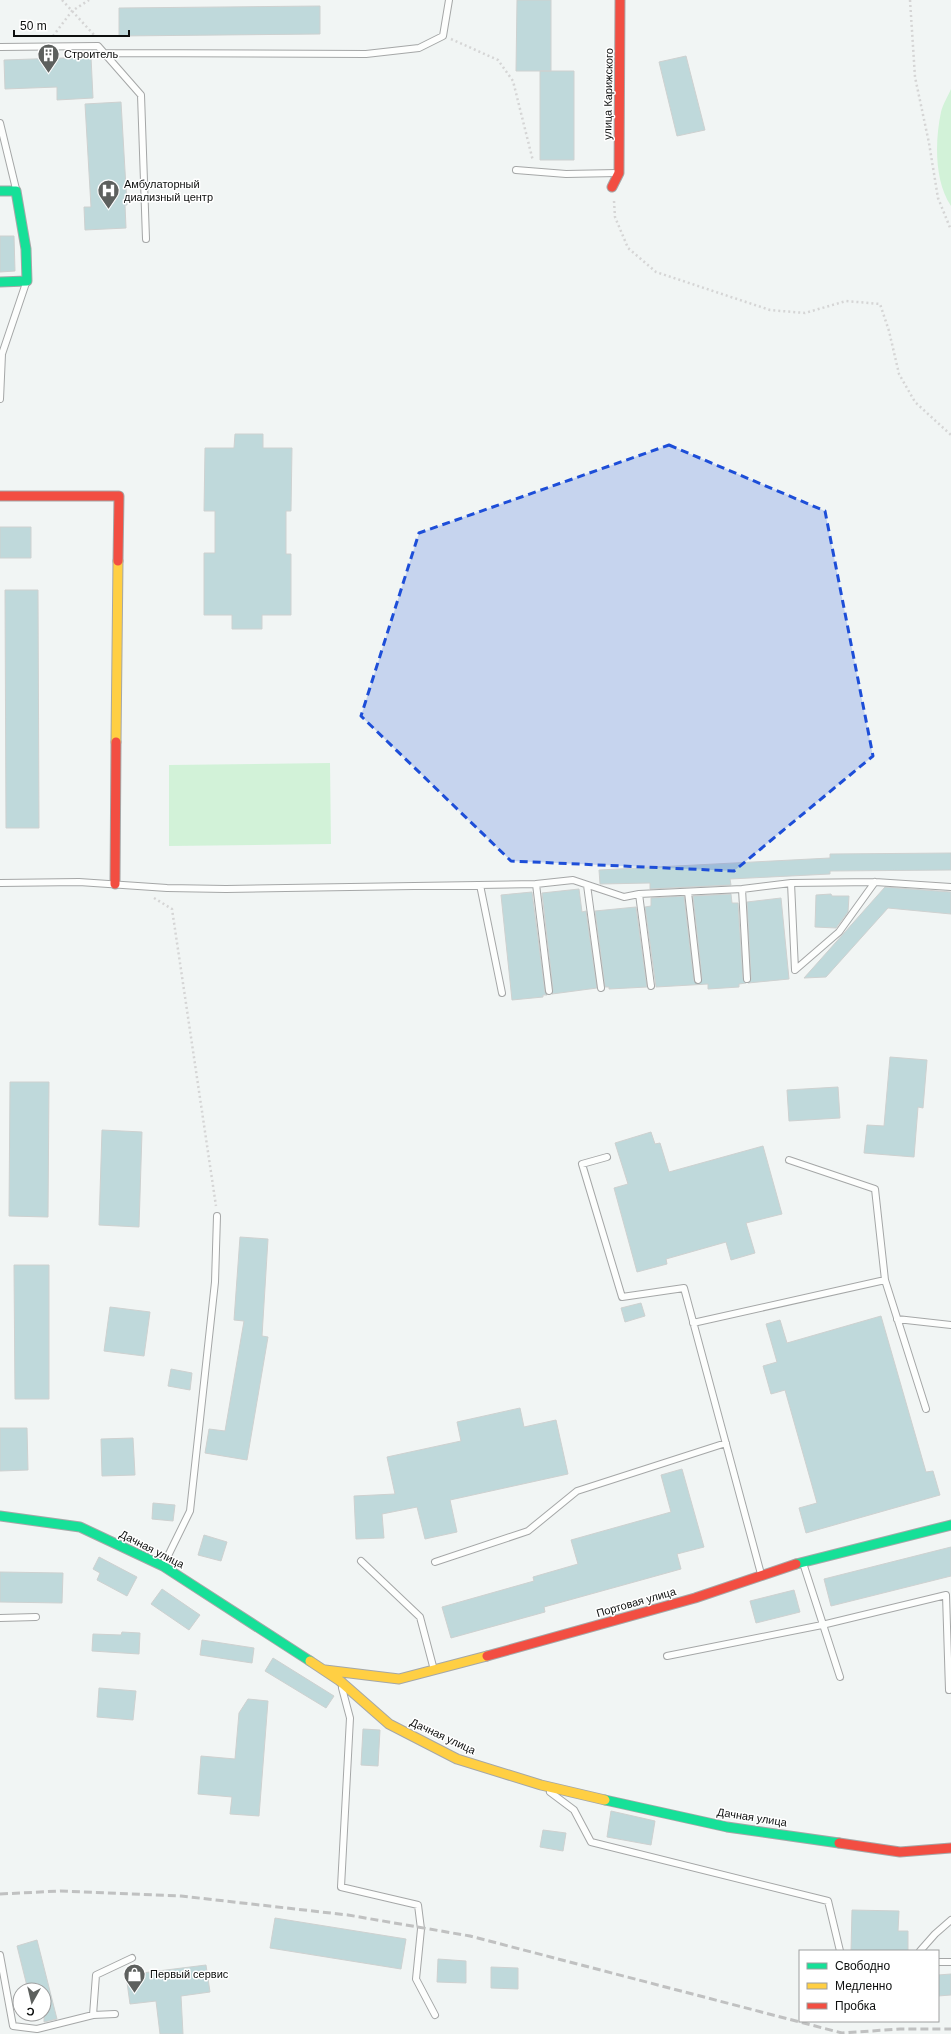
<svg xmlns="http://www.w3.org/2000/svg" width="951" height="2034" font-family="Arial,sans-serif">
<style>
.green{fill:#d2f2d8}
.building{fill:#bfd9db;stroke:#ced1d0}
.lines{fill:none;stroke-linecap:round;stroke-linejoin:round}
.lane-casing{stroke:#a5a7a7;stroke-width:8}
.fast-casing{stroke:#a5a7a7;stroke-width:11}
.slow-casing{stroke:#a5a7a7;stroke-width:11}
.jam-casing{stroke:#a5a7a7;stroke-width:11}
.path{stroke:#d5d5d5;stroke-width:2.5;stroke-dasharray:2 3;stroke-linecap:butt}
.lane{stroke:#fdfefd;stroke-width:6}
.fast{stroke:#16e098;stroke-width:9}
.slow{stroke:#ffcf43;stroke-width:9}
.jam{stroke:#f24e42;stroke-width:9}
.rail{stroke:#c0c1c1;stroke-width:3;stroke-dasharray:8 4;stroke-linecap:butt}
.marked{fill:#1d4ed8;fill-opacity:0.2;stroke:#1d4ed8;stroke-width:3;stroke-dasharray:8 5;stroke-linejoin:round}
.labels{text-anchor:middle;stroke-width:3;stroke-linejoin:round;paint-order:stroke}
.poi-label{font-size:11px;fill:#0d0f0e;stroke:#fff;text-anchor:start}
.street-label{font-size:11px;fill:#0d0f0e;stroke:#fff}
</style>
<rect width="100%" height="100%" fill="#f1f5f4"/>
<path class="green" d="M951 89V206C934 181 935 140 941 112 943 104 948 96 951 89Z
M330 763 331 844 169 846V765Z"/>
<path class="building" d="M517 0H551V71H516Z
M320 6V34L119 36V8Z
M686 56 705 130 677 136 659 62Z
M91 57 93 98 57 100V87L5 89 4 60Z
M540 71H574V160H540Z
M121 102 127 205H125L126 228 85 230 84 207H91L85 104Z
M0 236H14L15 271 0 272Z
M235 434H263V448H292L291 511H286V554H291V615H262V629H232V615H204V553H215V511H204L205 448H234Z
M0 527H31V558H0Z
M5 590H38L39 828H6Z
M951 853V870L830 871V874L730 879 731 885 650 889V883L600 884 599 870 830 858V854Z
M885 887 951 892V914L888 908 826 977 804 978Z
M579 889 582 912 586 911 597 988 552 994 553 990 542 893Z
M532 892 545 992 547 995H543V997L512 1000 501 895Z
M731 894 732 903H738L743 979 746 983 739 984V987L708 989V984L656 987 645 907 651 906V898L684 896 694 981 698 984 702 979 693 896Z
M831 894 832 896H849L848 912 836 928 815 927 816 895Z
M781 898 789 979 748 983 751 979 747 902Z
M636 907 647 987 609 989V987H605L595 911Z
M890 1057 927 1060 923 1108 918 1107 914 1157 864 1153 867 1125 884 1126Z
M10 1082H49L48 1217 9 1216Z
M838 1087 840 1118 789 1121 787 1090Z
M102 1130 142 1132 139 1227 99 1225Z
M651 1132 655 1144 660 1143 669 1172 763 1146 782 1214 746 1223 755 1253 731 1260 726 1242 666 1259 667 1264 637 1272 614 1188 628 1184 615 1143Z
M240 1237 268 1239 262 1336 268 1337 247 1460 205 1453 209 1429 225 1431 244 1321 234 1320Z
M14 1265H49V1399H15Z
M641 1303 645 1316 625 1322 621 1308Z
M110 1307 150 1312 144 1356 104 1351Z
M881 1316 926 1472 933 1471 940 1495 806 1533 799 1508 817 1503 785 1390 771 1394 763 1366 777 1362 766 1324 780 1320 787 1343Z
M171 1369 192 1373 190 1390 168 1386Z
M520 1408 524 1427 556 1420 568 1474 450 1500 457 1532 425 1539 417 1507 382 1514 384 1538 356 1539 354 1496 395 1494 387 1457 461 1441 457 1422Z
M0 1428H27L28 1470 0 1471Z
M133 1438 135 1475 102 1476 101 1439Z
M682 1469 704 1547 677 1554 681 1569 544 1607 545 1612 451 1638 442 1607 534 1581 533 1577 578 1564 571 1540 671 1512 661 1475Z
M153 1503 175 1505 173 1521 152 1519Z
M204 1535 227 1542 221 1561 198 1555Z
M951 1547V1576L831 1606 824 1579Z
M99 1557 137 1577 127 1596 97 1580 100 1573 93 1569Z
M0 1572 63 1573 62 1603 0 1602Z
M162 1589 200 1615 189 1630 151 1604Z
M794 1590 800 1612 756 1623 750 1601Z
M122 1632 140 1633 139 1654 92 1651 93 1634 121 1635Z
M202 1640 254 1648 252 1663 200 1655Z
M273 1658 334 1696 326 1708 265 1671Z
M99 1688 136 1691 133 1720 97 1717Z
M248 1699 268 1701 259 1816 230 1814 232 1797 198 1794 201 1756 235 1759 239 1713Z
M363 1729 380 1730 378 1766 361 1765Z
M611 1811 655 1821 651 1845 607 1837Z
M543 1830 566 1833 563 1851 540 1847Z
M852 1910 899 1911 898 1931H908V1951H851Z
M275 1918 406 1939 401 1969 270 1948Z
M37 1940 57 2019 44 2022V1990H28L17 1946Z
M438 1959 466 1961V1983L437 1982Z
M206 1965 210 1992 181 1996 183 2034H160L156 2001 130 2004 126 1975Z
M491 1967 518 1968V1989L491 1988Z
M951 1974V1995L938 1996V1975Z"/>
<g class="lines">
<defs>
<path id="lane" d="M0 47 98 46 141 95 146 239
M104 53 366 54 419 48 443 36 449 0
M0 123 16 189
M516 170 566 174 617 173
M0 399 2 354 26 283
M0 883 79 882 167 888 226 889 536 884 573 880 624 897 639 894 742 889 791 883 875 882 951 887
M791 883 795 970 839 932 875 882
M536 884 549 991
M480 885 502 993
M587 885 601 988
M742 889 747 979
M688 892 698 980
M639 894 651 986
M607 1157 582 1164 622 1297 684 1288 761 1574
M789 1160 875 1189 885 1280
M897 1319 951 1325
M693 1323 885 1280 926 1409
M361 1561 420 1617 434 1670
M435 1562 528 1531 577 1491 726 1443
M803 1563 840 1677
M164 1564 190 1511 215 1282 217 1216
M0 1618 36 1617
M667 1656 822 1625 946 1595 949 1690
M342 1688 350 1718 341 1887 418 1905 421 1929 416 1979 435 2015
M550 1792 574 1810 591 1842 828 1901 840 1951
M920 1951 935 1934 951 1920
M0 1955 13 2026 37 2029 93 2015 115 2014
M938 1962H951
M93 2015 96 1975 132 1958"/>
<path id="fast" d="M0 191H16L26 249 27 281 0 282
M0 1516 80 1527 163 1566 310 1661
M796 1564 951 1525
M605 1800 727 1827 839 1843"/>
<path id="slow" d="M116 742 118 561
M310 1661 340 1681 389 1724 457 1759 541 1785 605 1800
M325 1670 399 1679 487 1656"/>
<path id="jam" d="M612 187 619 173 620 0
M0 496H119L118 561
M115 884 116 742
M487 1656 695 1598 796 1564
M839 1843 900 1852 951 1848"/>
</defs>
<use href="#lane" class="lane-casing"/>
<use href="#fast" class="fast-casing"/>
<use href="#slow" class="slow-casing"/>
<use href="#jam" class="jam-casing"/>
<path class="path" d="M62 0 95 36
M910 0 915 77 929 143 938 198 951 230
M53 36 72 11 89 0
M451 39 498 60 513 81 533 161
M614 201 615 217 628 248 656 272 770 310 805 313 846 301 880 304 889 331 899 374 915 402 951 435
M154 898 172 909 216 1206"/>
<use href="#lane" class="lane"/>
<use href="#fast" class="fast"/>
<use href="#slow" class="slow"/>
<use href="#jam" class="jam"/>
<path class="rail" d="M0 1894 60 1891 181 1896 348 1915 470 1936 842 2033 900 2029H951"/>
</g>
<path class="marked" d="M669 445 825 511 873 756 734 871 511 861 361 716 419 533Z"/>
<defs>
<symbol id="building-pin" viewBox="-11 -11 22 30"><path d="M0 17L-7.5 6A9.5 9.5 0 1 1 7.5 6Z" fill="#5d605e" stroke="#fff"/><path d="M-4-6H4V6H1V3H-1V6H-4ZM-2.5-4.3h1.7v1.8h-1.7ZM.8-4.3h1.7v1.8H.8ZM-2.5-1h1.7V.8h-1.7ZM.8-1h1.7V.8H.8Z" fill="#fff"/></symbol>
<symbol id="hospital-pin" viewBox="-11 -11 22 30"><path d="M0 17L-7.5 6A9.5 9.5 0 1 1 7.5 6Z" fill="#5d605e" stroke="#fff"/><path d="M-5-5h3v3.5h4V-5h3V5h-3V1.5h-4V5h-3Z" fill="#fff"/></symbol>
<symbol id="shop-pin" viewBox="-11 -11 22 30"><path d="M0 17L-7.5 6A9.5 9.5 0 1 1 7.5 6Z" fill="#5d605e" stroke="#fff"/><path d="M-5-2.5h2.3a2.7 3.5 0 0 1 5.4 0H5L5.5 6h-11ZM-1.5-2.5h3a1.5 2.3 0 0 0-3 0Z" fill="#fff"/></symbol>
</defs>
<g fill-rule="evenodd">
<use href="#building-pin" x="36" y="42" width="25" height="34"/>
<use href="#hospital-pin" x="96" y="178" width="25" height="34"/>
<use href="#shop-pin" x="122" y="1962" width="25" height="34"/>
</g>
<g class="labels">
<g class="poi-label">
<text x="64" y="58">Строитель</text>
<text x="124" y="188">Амбулаторный<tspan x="124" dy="13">диализный центр</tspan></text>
<text x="150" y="1978">Первый сервис</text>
</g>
<g class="street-label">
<text transform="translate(608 94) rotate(-89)" y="4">улица Карижского</text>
<text transform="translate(152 1549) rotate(27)" y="4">Дачная улица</text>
<text transform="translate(636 1602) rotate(-16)" y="4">Портовая улица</text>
<text transform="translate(443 1736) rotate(25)" y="4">Дачная улица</text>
<text transform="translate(752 1817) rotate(9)" y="4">Дачная улица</text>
</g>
</g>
<rect x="799" y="1950" width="140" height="72" fill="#ffffff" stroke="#9e9f9f"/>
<rect x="807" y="1963" width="20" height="6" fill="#16e098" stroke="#9e9f9f"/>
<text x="835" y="1970" font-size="12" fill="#0d0f0e">Свободно</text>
<rect x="807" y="1983" width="20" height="6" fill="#ffcf43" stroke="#9e9f9f"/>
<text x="835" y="1990" font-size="12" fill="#0d0f0e">Медленно</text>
<rect x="807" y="2003" width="20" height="6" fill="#f24e42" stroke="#9e9f9f"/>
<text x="835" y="2010" font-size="12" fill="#0d0f0e">Пробка</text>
<g transform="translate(32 2002) rotate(188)"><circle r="19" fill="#ffffff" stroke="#9e9f9f"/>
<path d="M0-3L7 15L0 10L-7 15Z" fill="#5d605e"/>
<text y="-6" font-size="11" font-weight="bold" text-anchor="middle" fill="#0d0f0e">С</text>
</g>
<path d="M14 30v6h115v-6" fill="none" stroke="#0d0f0e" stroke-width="2"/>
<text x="20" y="30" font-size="12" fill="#0d0f0e" stroke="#ffffff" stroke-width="3" paint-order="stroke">50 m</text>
</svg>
